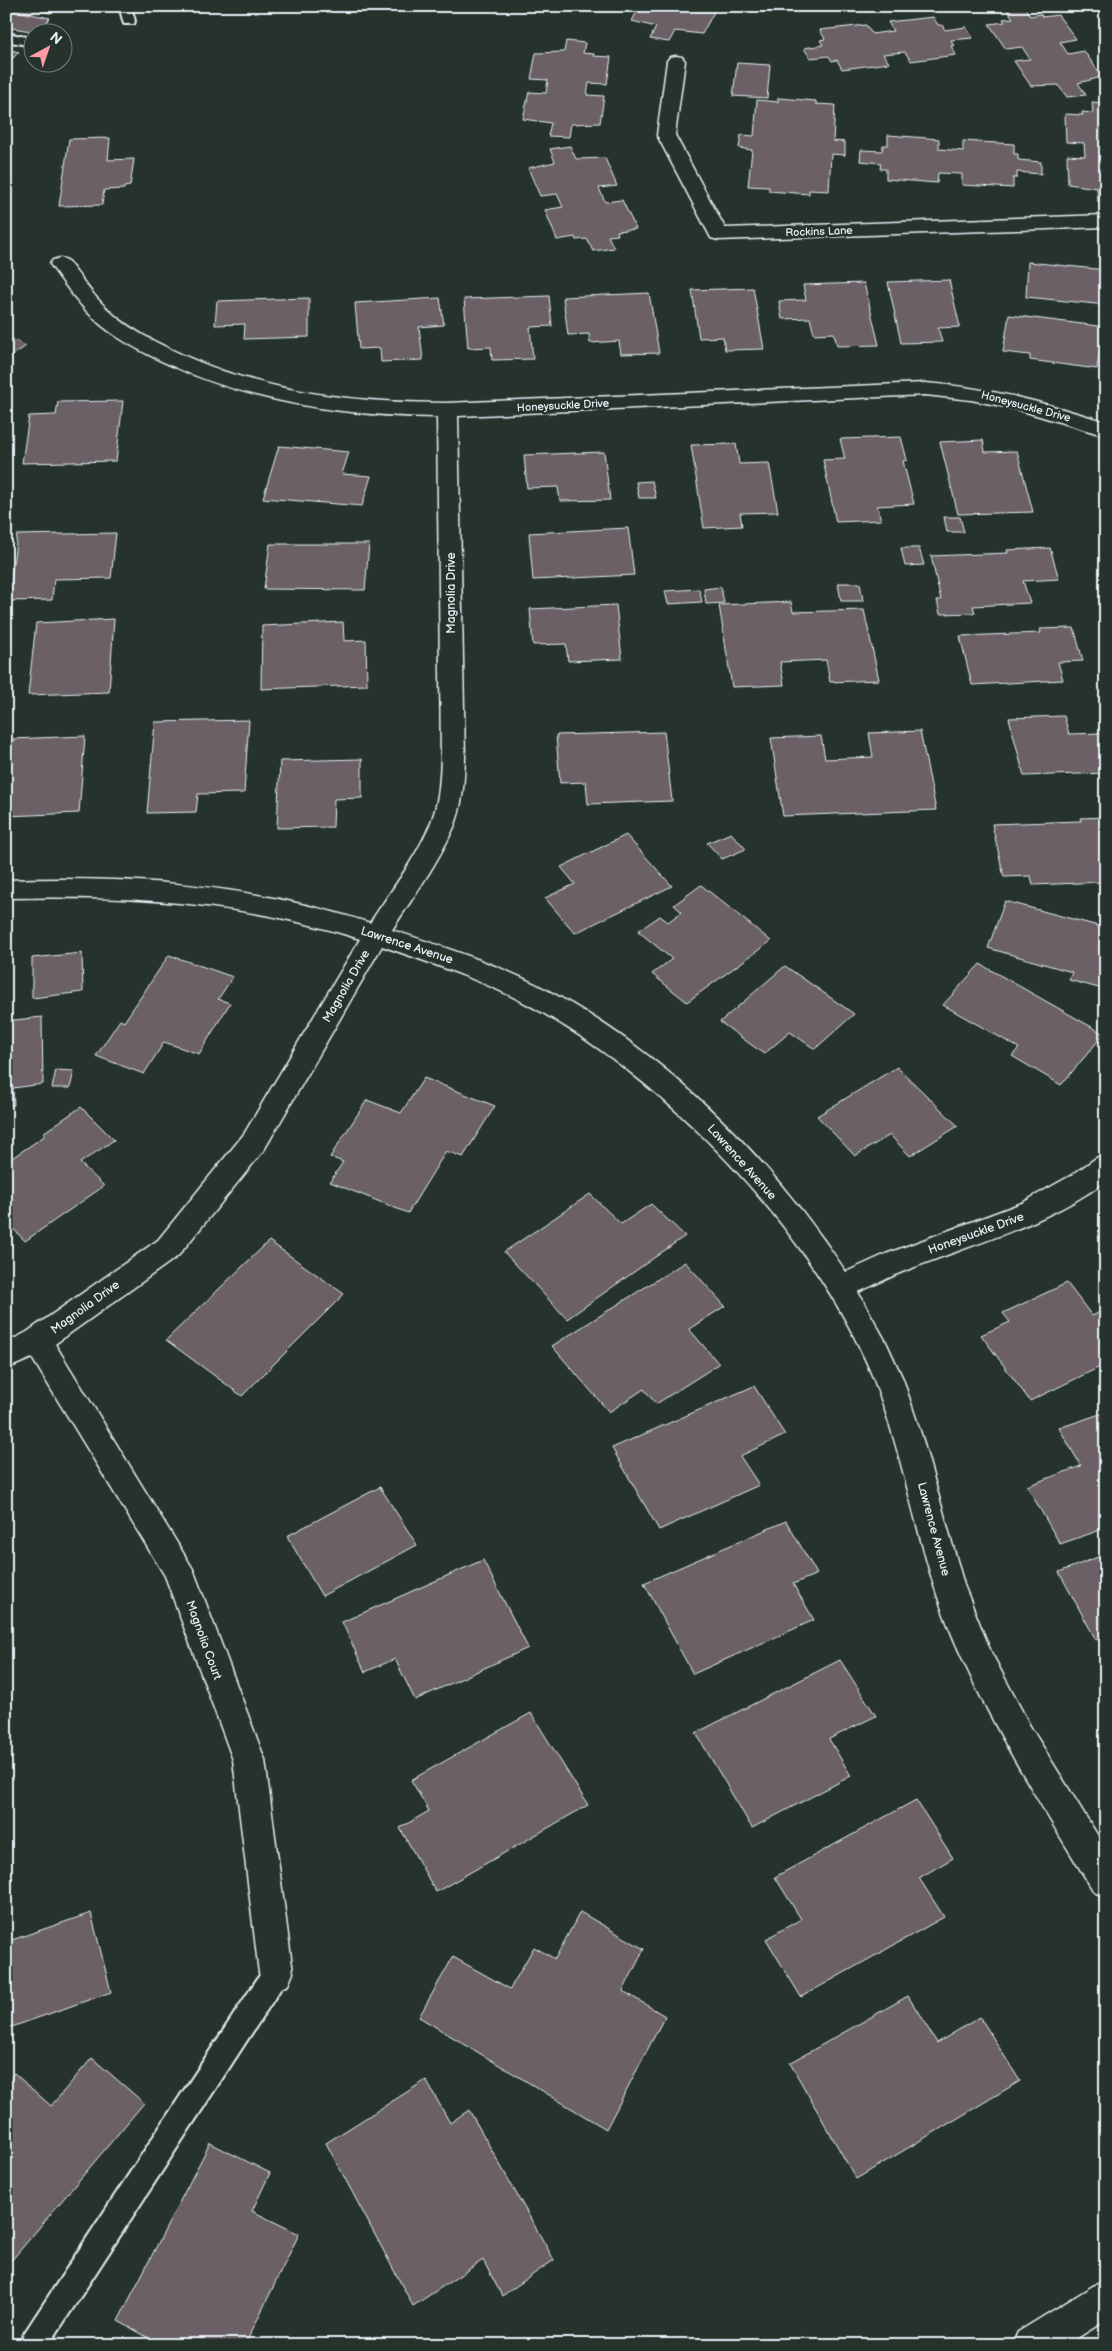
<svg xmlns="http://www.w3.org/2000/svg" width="1112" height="2351" font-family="'Balsamiq Sans',sans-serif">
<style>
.building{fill:#6b6065;stroke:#e8f1f8}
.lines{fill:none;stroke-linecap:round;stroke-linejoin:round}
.lane-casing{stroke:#e8f1f8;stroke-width:4}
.street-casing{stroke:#e8f1f8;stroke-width:3}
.secondary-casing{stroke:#e8f1f8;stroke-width:3}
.lane{fill:#26332d;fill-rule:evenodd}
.street{fill:#26332d;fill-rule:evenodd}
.secondary{fill:#26332d;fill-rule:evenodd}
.labels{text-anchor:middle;stroke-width:5;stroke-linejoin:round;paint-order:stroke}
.far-street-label{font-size:11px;fill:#e8f1f8;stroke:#26332d}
.street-label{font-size:12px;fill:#e8f1f8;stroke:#26332d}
</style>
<rect width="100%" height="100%" fill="#26332d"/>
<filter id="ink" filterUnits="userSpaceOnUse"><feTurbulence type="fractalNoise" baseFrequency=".02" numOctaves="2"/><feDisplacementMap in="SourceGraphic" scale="10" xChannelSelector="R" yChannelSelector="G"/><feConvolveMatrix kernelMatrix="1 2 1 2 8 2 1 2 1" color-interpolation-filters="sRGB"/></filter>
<g filter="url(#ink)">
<path class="building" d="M21 6H65L60 12 52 10 50 13 36 10 33 13 18 10Z
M640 6H699L715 10 702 34 675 31 669 42 650 39 656 27 632 21Z
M1024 6 1030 16 1041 14 1042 17 1058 15 1076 39 1060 42 1068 54 1084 51 1102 77 1078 83 1086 95 1067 97 1058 85 1031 86 1014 61 1030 59 1022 47 1006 49 989 24 1005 22 1003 19 1013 18 1006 8Z
M6 9 50 18 37 32 6 27Z
M933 17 938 25H942L945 30 966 27 973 38 951 40 954 46H951L956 55 911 61 905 52 883 54 889 63 842 69 837 60 832 61 829 56 810 58 804 48 823 45 820 40 825 39 820 30 866 25 872 34 893 31 888 22Z
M566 41 585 43 583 53 594 54 593 56 611 57 607 84 589 83 587 95 604 96 600 123 571 124 569 137 548 136 551 123 523 119 529 92 546 93 548 80 531 79 536 53 564 52Z
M6 49 19 52 6 65Z
M737 63 770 65 767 98 733 96Z
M778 98 816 101V104L835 105 833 141 845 142V155L831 154 829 191 809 190V194L769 191V187L748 186 752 150 739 148 741 135 754 136 757 100 778 102Z
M1092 102 1106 103V202H1098L1097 188 1068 184 1067 155 1085 156 1084 143 1066 142 1065 114 1083 115 1082 112 1093 113Z
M888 135 939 139V149L963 151V141L1014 144V154H1018V160L1041 162V174L1017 172V178H1013V188L962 185V174L938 173 937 183 886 179V169H880L881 163 860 161 861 150 882 151 883 145H888Z
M110 138 108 160 134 159 130 186 124 187V189L104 190 102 205 59 206 69 139Z
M570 146 576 159 605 158 617 186 599 188 605 202 622 200 636 229 617 231 618 235 608 236 614 248 593 251 587 239 576 240 575 237 557 240 545 210 563 207 557 194 540 196 528 168 555 162 550 149Z
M1028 262 1106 270V305L1026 297Z
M949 280 960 327 938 328 942 342 901 343 888 282Z
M864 283 879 345 837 346 834 333 814 334 810 318 782 319 779 301 806 300 803 285Z
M753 288 764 349 725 350 723 337 699 338 692 290Z
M649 293 659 353 621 354 619 341 590 343 589 334 568 335 563 297Z
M549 296 552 326 530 327 533 359 492 360 491 347 468 348 464 299Z
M309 298V337L244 339 245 324 215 325 217 301Z
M440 298 444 325 419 327 423 360 381 362 380 348 359 349 355 303Z
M1009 315 1106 327V355L1099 354 1097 369 1030 360V355L1003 352Z
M6 336 26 346 6 360Z
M123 401 116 461 22 463 29 416 56 415 58 402Z
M901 437 907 460 903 461 914 504 877 506 881 520 836 522 823 460 845 459 840 439Z
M983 440 985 452 1017 451 1033 512 958 514 940 442Z
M736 444 739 464 769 463 778 512 740 513 742 526 704 528 691 445Z
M279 446 349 452 342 474 371 476 362 506 263 498Z
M604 452 610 500 560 501 558 487 527 488 524 455Z
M652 481 656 498H639L636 482Z
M944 517H960L964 532H947Z
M628 528 634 575 533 580 529 533Z
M116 533 111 578 54 579 52 600 8 601 17 535Z
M270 544H369L365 590 264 589Z
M901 548H919L924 565 905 566Z
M1050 548 1059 579 1023 581 1030 603 973 606 975 613 940 614 937 600H941L931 556 1008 553 1007 550Z
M838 583H860L863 601H841Z
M721 587 724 603 706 604 704 589Z
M699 589 702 602 668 604 665 591Z
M791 602 793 612 864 610 879 680 830 682 826 660 780 662 784 685 732 687 719 605Z
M616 605 622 659 568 661 566 644 533 645 530 609Z
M114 619 109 692 28 695 36 623Z
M343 622 344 641 366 640 367 685 261 689 262 626Z
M1074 628 1083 661 1058 662 1063 680 972 685 960 636 1041 633 1040 629Z
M1064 716 1069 734 1103 733 1106 741V773L1024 776 1009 718Z
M249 720 244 793 198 794 196 812 147 813 155 722Z
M920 731 936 810 783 816 771 738 821 736 825 759 873 757 869 733Z
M664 732 672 801 588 804 586 782 560 783 556 735Z
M85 736 79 813 6 816 13 739Z
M362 759V798L334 799 333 827 277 828 280 761Z
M1106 817V858L1098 859 1104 882 1033 885 1031 876 1004 877 992 824 1081 821 1080 818Z
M731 833 746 849 722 859 707 843Z
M626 835 672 886 575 933 545 898 575 884 561 867Z
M701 885 771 941 687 1002 652 974 672 959 638 931 660 916 668 922 682 912 674 905Z
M1005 901 1106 928V990L1069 980 1072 972 988 948Z
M82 953 83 992 32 998V958Z
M169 955 233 977 218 999 230 1003 199 1054 164 1042 144 1074 96 1056 120 1020 124 1022Z
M980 964 1104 1034 1061 1085 1012 1056 1019 1048 943 1005Z
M785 966 854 1014 815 1049 790 1032 764 1054 720 1022Z
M42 1017 43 1084 13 1088 14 1105 6 1106V1021Z
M897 1067 958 1126 910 1156 890 1135 855 1156 817 1116Z
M56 1070 74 1071 70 1088H52Z
M424 1078 495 1106 463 1157 446 1151 408 1213 330 1182 343 1162 330 1157 367 1100 401 1113Z
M81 1107 114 1140 80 1163 104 1186 25 1241 6 1221V1162L46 1135 43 1133Z
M590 1194 621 1224 651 1204 685 1236 567 1319 504 1252Z
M269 1241 344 1294 242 1396 166 1340Z
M685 1262 725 1306 689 1329 719 1364 656 1404 644 1389 609 1412 552 1346Z
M1067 1283 1092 1316 1106 1309V1364L1030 1401 981 1335 1010 1322 1003 1313Z
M754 1386 785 1435 740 1456 759 1485 659 1530 612 1448Z
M1106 1412V1528L1060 1544 1027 1486 1081 1466 1059 1428Z
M380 1487 417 1545 322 1596 287 1536Z
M786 1521 817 1574 793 1584 814 1620 693 1674 644 1583Z
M1106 1554V1636L1096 1640 1059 1572Z
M483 1560 528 1648 415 1700 395 1659 365 1672 342 1622Z
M840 1660 876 1716 829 1739 851 1776 752 1828 696 1733Z
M531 1713 588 1805 436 1892 400 1828 429 1811 411 1780Z
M916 1800 953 1858 919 1878 944 1917 801 1997 766 1939 801 1919 775 1877Z
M580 1912 644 1949 623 1991 665 2016 606 2129 419 2017 453 1957 510 1989 534 1947 555 1959Z
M91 1913 111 1992 6 2029V1942Z
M908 1996 937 2043 980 2017 1020 2081 856 2179 790 2063Z
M92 2058 144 2103 6 2267V2082L14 2073 51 2106Z
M426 2080 450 2123 469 2110 554 2260 502 2296 483 2260 413 2306 326 2143Z
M210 2143 270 2173 252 2211 299 2234 245 2345H162L118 2321Z"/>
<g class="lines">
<defs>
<path id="lane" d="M119 6H131L135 21 134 24H124Z
M6 33 32 38V46L6 41Z
M276 1961 285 1964 288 1973 285 1982 49 2345H20L23 2335 267 1964Z"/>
<path id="street" d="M676 56 682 57 685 61 675 135 725 228 1106 215V227L718 240 711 238 657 135 667 61 670 57Z
M60 258 67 260C82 279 95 299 114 315 134 332 159 344 183 355 267 393 356 403 447 403L925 383C987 387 1047 403 1106 422V436L1016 409 971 400 925 395 458 416 465 758C464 781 463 805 454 827 438 863 413 897 392 930 441 946 491 962 537 985 662 1048 769 1156 846 1272L886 1254 1022 1203 1072 1175 1096 1158 1106 1155V1181C1046 1225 975 1243 907 1270 891 1276 875 1285 858 1292L886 1342 903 1379 922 1437 964 1585 991 1652 1030 1726 1106 1849V1897L1094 1892C1041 1805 986 1719 948 1625 916 1544 905 1456 872 1375 811 1228 662 1074 521 1001 477 978 429 963 382 946L264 1150 178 1256 55 1344 193 1569 265 1760 293 1973 288 1985 276 1990 264 1985 259 1973 233 1760 165 1576 32 1358 6 1369V1343L27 1332 158 1240 244 1134 360 939C244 902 127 895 6 898V880C135 876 247 884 370 923 390 892 414 861 429 827 439 805 440 781 441 758L437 417C345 416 254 403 170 365 146 354 122 342 101 325 81 308 65 285 50 264L53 260Z"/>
<path id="secondary" d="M1106 2281V2320L1066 2345H1012L1018 2332 1093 2286Z"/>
</defs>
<use href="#lane" class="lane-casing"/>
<use href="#street" class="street-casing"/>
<use href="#secondary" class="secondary-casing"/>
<use href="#lane" class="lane"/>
<use href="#street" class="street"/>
<use href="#secondary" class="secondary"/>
</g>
</g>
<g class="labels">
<g class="far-street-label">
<text transform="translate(819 231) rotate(-2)" y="4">Rockins Lane</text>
<text transform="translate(563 405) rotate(-3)" y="4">Honeysuckle Drive</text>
<text transform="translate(1026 406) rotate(15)" y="4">Honeysuckle Drive</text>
</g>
<g class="street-label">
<text transform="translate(451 593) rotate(-90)" y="4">Magnolia Drive</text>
<text transform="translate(407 945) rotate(18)" y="4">Lawrence Avenue</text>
<text transform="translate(346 986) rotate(-60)" y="4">Magnolia Drive</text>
<text transform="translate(742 1162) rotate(48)" y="4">Lawrence Avenue</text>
<text transform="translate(976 1233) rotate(-20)" y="4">Honeysuckle Drive</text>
<text transform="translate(85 1307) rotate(-36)" y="4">Magnolia Drive</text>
<text transform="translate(934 1529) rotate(75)" y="4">Lawrence Avenue</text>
<text transform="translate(204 1640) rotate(70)" y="4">Magnolia Court</text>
</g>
</g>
<rect width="1112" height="2351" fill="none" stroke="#26332d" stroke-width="25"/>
<rect x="12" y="12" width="1087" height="2326" fill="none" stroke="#e8f1f8" stroke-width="2" filter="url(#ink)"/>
<g transform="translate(48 48) rotate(40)"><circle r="24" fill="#26332d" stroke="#747f7e"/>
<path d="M0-4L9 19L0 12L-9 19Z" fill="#ff9aa2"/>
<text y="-8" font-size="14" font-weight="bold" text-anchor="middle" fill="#e8f1f8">N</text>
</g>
</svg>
